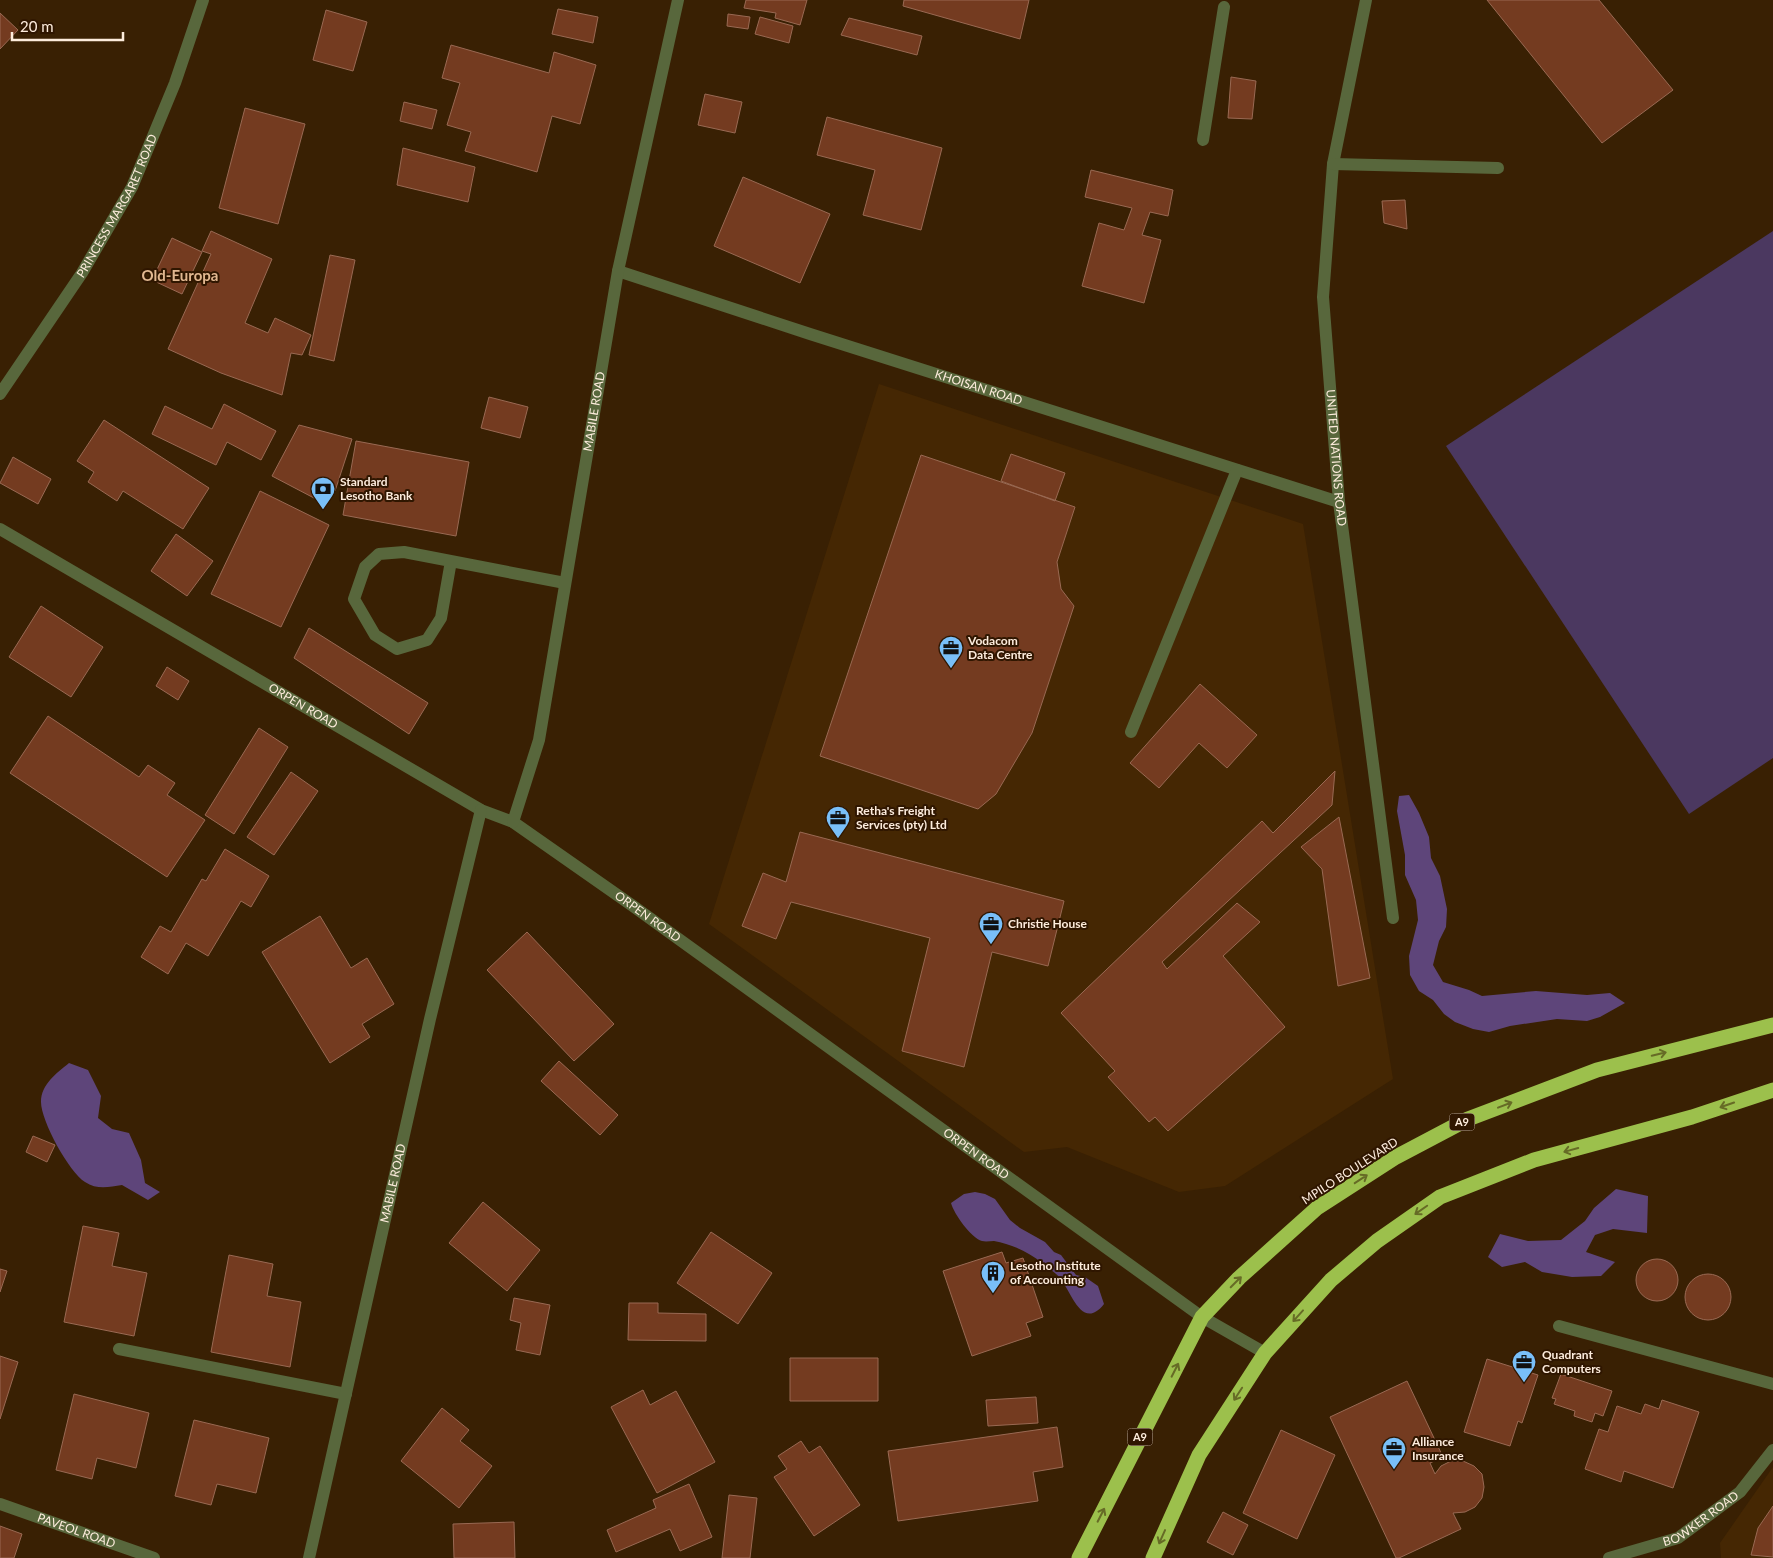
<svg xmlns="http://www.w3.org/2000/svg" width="1773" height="1558" font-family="Lato,sans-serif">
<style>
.built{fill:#452703}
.green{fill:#4b3860}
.forest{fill:#5e457a}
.building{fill:#743b20;stroke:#996953}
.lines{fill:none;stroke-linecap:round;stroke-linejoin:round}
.minor{stroke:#58673c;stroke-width:12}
.highway{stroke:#9cc04c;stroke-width:15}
.oneway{stroke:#666b26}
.labels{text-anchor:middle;stroke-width:4;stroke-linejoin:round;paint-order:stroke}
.shield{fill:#2f1600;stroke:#bfac9a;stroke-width:1}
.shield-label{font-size:11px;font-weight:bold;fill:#fdecdc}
.street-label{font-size:12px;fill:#fdecdc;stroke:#2f1600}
.poi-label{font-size:12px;font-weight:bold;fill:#fdecdc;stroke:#2f1600;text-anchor:start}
.quarter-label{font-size:15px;font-weight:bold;fill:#e1b790;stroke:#2f1600}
</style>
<rect width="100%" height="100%" fill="#392003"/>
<path class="built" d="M879 384 1303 524 1393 1079 1225 1186 1179 1192 1067 1147 1024 1152 709 924Z
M1773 1467V1558H1721L1720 1543Z"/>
<path class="green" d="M1773 231V758L1689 814 1446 446Z"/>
<path class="forest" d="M1409 795 1419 813 1429 837 1431 858 1440 876 1447 909 1446 927 1439 941 1433 965 1443 982 1469 990 1482 996 1536 991 1587 995 1610 993 1625 1003 1600 1017 1587 1021 1557 1019 1510 1026 1489 1032 1473 1029 1455 1022 1444 1014 1433 1000 1419 991 1410 975 1409 956 1418 920 1416 900 1405 875V855L1397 811 1399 796Z
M69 1063 88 1070 101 1096 98 1118 112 1129 129 1133 141 1160 145 1183 160 1192 148 1200 122 1185C109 1187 97 1190 85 1182 69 1172 41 1121 41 1102 41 1084 57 1073 69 1063Z
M1616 1189 1648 1196 1647 1233 1613 1229 1595 1235 1586 1252 1615 1262 1601 1276 1572 1277 1542 1272 1525 1262 1502 1267 1488 1257 1500 1234 1528 1241 1561 1240 1585 1221 1594 1208Z
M975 1192 985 1194 995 1199 1010 1220 1020 1228 1045 1242 1054 1252 1061 1255 1076 1275 1085 1277 1098 1286 1104 1304C1082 1332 1071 1291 1060 1278 1056 1273 1048 1268 1042 1263 1029 1252 1011 1244 994 1241 990 1241 986 1242 982 1241 971 1238 954 1214 951 1203L964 1194Z"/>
<path class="building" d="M746 0H807L800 25 775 18 776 13 744 8Z
M904 0H1029L1020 39 903 6Z
M1487 0H1599L1673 90 1602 143Z
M558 9 598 17 593 43 552 34Z
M326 10 367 22 353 71 313 60Z
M0 13 18 30 0 49Z
M728 14 750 17 748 29 727 26Z
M760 17 793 26 789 43 755 34Z
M849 18 922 36 917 55 841 35Z
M451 45 549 73 554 52 596 65 580 124 552 116 537 172 465 151 471 132 447 125 460 83 442 78Z
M1231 77 1256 81 1252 119 1228 118Z
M705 94 742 102 735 133 698 125Z
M404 102 437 110 432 129 400 121Z
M245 108 305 124 278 224 219 208Z
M827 117 942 148 921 230 863 215 875 170 817 155Z
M403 148 475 167 468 202 397 185Z
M1091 170 1173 190 1168 216 1150 212 1142 235 1161 240 1144 303 1082 286 1099 223 1124 230 1132 208 1085 197Z
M743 177 830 214 800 283 714 246Z
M1405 200 1407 229 1384 223 1382 201Z
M211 231 272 259 245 323 268 333 275 318 311 335 302 355 291 353 282 395 221 373 168 349 211 254 202 251Z
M172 238 202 252 182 294 152 280Z
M330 255 355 260 334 361 309 355Z
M489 397 528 407 520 438 481 428Z
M224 404 276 431 261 460 227 442 216 465 152 434 165 406 212 429Z
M104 420 209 488 183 529 123 491 117 501 88 482 94 472 77 461Z
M299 425 352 439 335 491 314 498 272 476Z
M356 441 469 462 456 536 343 515Z
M1011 454 1065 473 1055 501 1001 481Z
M921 455 1075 507 1057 562 1061 589 1074 606 1032 733 996 794 978 809 820 756Z
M13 457 51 479 38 504 0 483Z
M260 491 329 525 281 627 211 594Z
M176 534 213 561 187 596 151 571Z
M41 606 103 647 71 697 9 657Z
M309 628 428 703 409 734 294 658Z
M167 667 189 681 178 700 156 686Z
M1200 684 1257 735 1227 768 1199 743 1159 788 1130 763Z
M48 716 139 777 148 765 175 783 167 795 205 820 167 877 10 773Z
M259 728 288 747 234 834 205 815Z
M1335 771 1332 805 1162 962 1167 969 1237 903 1260 922 1223 956 1285 1027 1168 1131 1155 1117 1149 1122 1108 1077 1115 1071 1061 1013 1262 821 1273 833Z
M291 772 318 791 274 855 247 837Z
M1339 817 1370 978 1338 986 1322 869 1301 847Z
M800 832 1064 901 1048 966 992 952 964 1067 902 1051 930 938 791 902 776 939 742 926 763 873 786 882Z
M225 849 269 876 251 907 241 901 208 956 186 943 168 974 141 957 160 926 171 932 202 879 206 881Z
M320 916 351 968 367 958 394 1004 362 1024 370 1037 330 1063 262 952Z
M527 932 614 1024 574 1061 487 970Z
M559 1061 618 1115 600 1135 541 1081Z
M33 1136 55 1145 47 1162 26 1152Z
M483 1202 540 1250 507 1291 449 1243Z
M83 1226 119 1233 112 1266 147 1273 134 1336 64 1322Z
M711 1232 772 1273 738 1324 677 1283Z
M1002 1252 1006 1263 1023 1258 1043 1317 1026 1323 1031 1336 972 1356 943 1271Z
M229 1255 273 1264 267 1296 301 1302 290 1367 211 1352Z
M1636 1280a21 21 0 1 1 42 0a21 21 0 1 1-42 0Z
M0 1269 7 1271 0 1292Z
M1685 1297a23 23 0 1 1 46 0a23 23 0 1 1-46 0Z
M514 1298 550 1305 540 1355 516 1350 521 1323 510 1320Z
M629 1303H658V1313L706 1314V1341L628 1340Z
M0 1356 18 1362 0 1419Z
M790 1358H878V1401H790Z
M1487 1359 1538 1375 1522 1423 1518 1421 1510 1446 1464 1432Z
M1561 1374 1612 1391 1603 1416 1595 1413 1592 1422 1574 1416 1575 1411 1554 1404 1556 1399 1552 1398Z
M1407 1381 1443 1457 1430 1463 1435 1474 1441 1466 1451 1461H1463L1474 1466 1482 1474 1484 1487 1482 1498 1475 1507 1465 1512 1453 1513 1461 1529 1399 1558H1396L1330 1417Z
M643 1390 650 1405 676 1391 715 1462 657 1493 611 1407Z
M74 1394 149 1413 136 1468 97 1458 92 1479 56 1470Z
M1036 1397 1038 1423 988 1426 986 1400Z
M1662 1400 1699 1412 1673 1488 1624 1471 1621 1482 1585 1469 1599 1429 1608 1432 1617 1406 1641 1414 1645 1404 1659 1409Z
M442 1408 469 1430 460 1441 492 1466 459 1508 401 1461Z
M194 1420 269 1438 256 1493 217 1484 211 1505 175 1496Z
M1057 1427 1063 1467 1033 1472 1038 1501 898 1521 888 1451Z
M1281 1430 1335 1455 1297 1539 1243 1513Z
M801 1441 809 1453 820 1446 860 1505 814 1536 774 1477 787 1469 778 1456Z
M689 1484 712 1537 680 1551 670 1529 616 1552 607 1530 656 1508 653 1500Z
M729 1495 757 1498 750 1558H722Z
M1773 1506V1557L1751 1555 1758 1528Z
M1223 1512 1248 1525 1233 1555 1207 1542Z
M514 1522 515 1558H454L453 1524Z
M0 1526 22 1534 14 1558H0Z"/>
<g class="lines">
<g class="minor">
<path id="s1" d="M1366 0 1333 164 1323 297 1339 502 1393 918"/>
<path d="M1203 140 1224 7"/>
<path d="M1333 164 1498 168"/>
<path id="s2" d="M618 271 810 334 1339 502"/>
<path id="s3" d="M0 394 82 273 132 187 175 83 203 0"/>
<path id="s4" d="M0 529 481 810 513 822 633 906 1202 1317 1265 1353"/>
<path d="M451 561 441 618 427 640 397 649 375 635 354 599 365 567 379 554 404 552 565 583"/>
<path d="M1131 732 1237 470"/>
<path id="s5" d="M513 822 539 740 618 271 678 0"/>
<path d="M1559 1326 1773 1384"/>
<path d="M119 1349 346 1394"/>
<path id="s6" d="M0 1504 154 1558"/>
<path id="s7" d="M309 1558 430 1019 481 810"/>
<path id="s8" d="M1609 1558 1678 1538 1740 1492 1773 1450"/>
</g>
<path class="highway" d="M1079 1558 1202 1317 1239 1278 1317 1208 1396 1157 1468 1119 1597 1070 1773 1025
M1153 1558 1199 1455 1265 1353 1331 1280 1377 1241 1440 1197 1534 1160 1692 1117 1773 1090"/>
</g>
<defs><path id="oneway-shaft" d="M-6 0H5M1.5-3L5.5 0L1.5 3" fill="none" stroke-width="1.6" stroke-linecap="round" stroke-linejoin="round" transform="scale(1.25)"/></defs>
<g class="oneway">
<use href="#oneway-shaft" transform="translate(1659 1054) rotate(-14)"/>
<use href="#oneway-shaft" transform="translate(1505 1105) rotate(-21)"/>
<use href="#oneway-shaft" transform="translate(1727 1105) rotate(161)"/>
<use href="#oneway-shaft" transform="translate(1571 1150) rotate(165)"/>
<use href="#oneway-shaft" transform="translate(1361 1179) rotate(-33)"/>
<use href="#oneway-shaft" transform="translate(1421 1210) rotate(145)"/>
<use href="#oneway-shaft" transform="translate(1236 1282) rotate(-45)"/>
<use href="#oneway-shaft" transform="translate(1298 1316) rotate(132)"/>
<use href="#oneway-shaft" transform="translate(1175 1370) rotate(-63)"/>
<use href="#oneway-shaft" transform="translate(1238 1394) rotate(123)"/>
<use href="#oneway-shaft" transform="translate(1101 1515) rotate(-63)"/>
<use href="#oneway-shaft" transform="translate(1162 1537) rotate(114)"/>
</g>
<defs>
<symbol id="bank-pin" viewBox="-11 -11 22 30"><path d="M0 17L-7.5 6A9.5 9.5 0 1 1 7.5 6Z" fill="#79bff8" stroke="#2f1600"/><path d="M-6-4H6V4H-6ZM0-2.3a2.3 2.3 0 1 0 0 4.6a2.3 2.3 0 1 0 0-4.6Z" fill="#111"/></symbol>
<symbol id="office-pin" viewBox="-11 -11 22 30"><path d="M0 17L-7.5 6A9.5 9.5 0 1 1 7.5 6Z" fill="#79bff8" stroke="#2f1600"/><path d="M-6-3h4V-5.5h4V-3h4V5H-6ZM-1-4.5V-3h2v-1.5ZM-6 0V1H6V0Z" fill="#111"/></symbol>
<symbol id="building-pin" viewBox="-11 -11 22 30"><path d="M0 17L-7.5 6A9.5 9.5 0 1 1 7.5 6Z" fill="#79bff8" stroke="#2f1600"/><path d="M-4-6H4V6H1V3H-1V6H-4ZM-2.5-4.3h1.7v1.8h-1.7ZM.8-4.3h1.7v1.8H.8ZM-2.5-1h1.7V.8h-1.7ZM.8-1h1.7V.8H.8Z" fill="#111"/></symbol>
</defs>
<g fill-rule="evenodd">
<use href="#bank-pin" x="309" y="475" width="28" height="38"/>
<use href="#office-pin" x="937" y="634" width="28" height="38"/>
<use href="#office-pin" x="824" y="804" width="28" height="38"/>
<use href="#office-pin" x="977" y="910" width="28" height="38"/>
<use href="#building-pin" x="979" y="1259" width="28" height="38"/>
<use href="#office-pin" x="1510" y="1348" width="28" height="38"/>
<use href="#office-pin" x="1380" y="1435" width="28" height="38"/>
</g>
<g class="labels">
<g class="shield">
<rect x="1449.5" y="1113.5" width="25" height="17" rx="4"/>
<rect x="1127.5" y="1428.5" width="25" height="17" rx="4"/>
</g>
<g class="shield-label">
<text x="1462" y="1126">A9</text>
<text x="1140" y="1441">A9</text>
</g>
<g class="street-label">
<text dy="4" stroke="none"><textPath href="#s3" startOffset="222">PRINCESS MARGARET ROAD</textPath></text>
<text dy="4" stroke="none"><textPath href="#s2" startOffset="379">KHOISAN ROAD</textPath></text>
<text dy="4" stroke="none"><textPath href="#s5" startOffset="419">MABILE ROAD</textPath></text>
<text dy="4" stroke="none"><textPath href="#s1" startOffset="462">UNITED NATIONS ROAD</textPath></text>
<text dy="4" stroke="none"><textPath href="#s4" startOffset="351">ORPEN ROAD</textPath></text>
<text dy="4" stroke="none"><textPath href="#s4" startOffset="756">ORPEN ROAD</textPath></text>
<text dy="4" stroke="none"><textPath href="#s4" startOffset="1161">ORPEN ROAD</textPath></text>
<text transform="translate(1350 1171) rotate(-33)" y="4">MPILO BOULEVARD</text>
<text dy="4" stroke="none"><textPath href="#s7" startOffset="384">MABILE ROAD</textPath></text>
<text dy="4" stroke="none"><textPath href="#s8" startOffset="101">BOWKER ROAD</textPath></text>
<text dy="4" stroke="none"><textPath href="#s6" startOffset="81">PAVEOL ROAD</textPath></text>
</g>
<g class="poi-label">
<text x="340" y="486">Standard<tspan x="340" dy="14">Lesotho Bank</tspan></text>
<text x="968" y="645">Vodacom<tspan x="968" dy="14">Data Centre</tspan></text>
<text x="856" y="815">Retha's Freight<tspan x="856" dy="14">Services (pty) Ltd</tspan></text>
<text x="1008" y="928">Christie House</text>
<text x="1010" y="1270">Lesotho Institute<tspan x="1010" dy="14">of Accounting</tspan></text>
<text x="1542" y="1359">Quadrant<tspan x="1542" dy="14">Computers</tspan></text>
<text x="1412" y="1446">Alliance<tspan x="1412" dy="14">Insurance</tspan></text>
</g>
<g class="quarter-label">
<text x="180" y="281">Old-Europa</text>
</g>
</g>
<path d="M12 32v8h111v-8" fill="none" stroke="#fdecdc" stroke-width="2.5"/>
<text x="20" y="32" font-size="15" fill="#fdecdc" stroke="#2f1600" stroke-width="4" paint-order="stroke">20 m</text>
</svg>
